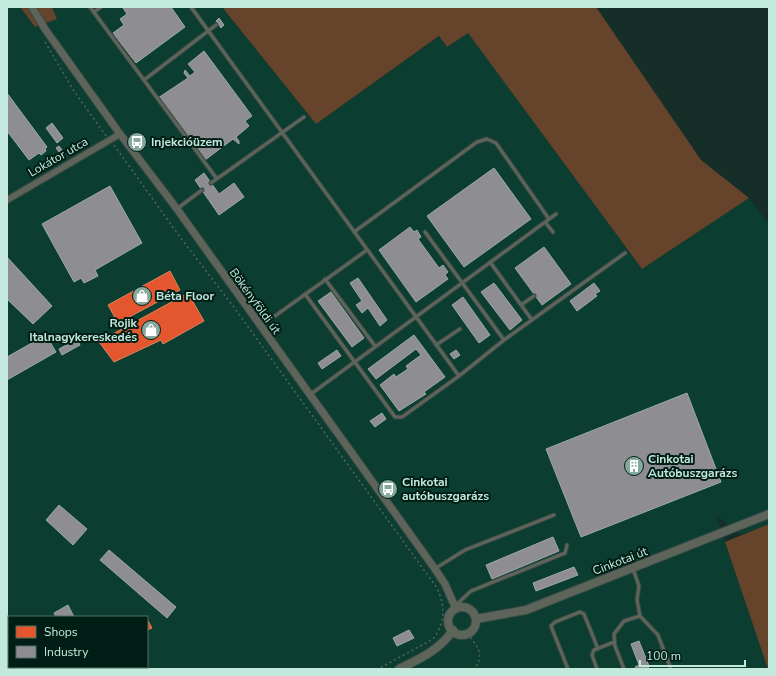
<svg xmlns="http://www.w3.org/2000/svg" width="776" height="676" font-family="'Nunito Sans',sans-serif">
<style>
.built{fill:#0c3d31;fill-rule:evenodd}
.green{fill:#65442b}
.shops{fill:#e4572e;stroke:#da8362}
.industry{fill:#8d8d92;stroke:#9da9a8}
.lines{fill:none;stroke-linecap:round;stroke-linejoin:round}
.service-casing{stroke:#334944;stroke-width:5}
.minor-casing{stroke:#334944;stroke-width:8}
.tertiary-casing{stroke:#334944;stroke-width:9}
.secondary-casing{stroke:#334944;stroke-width:10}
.path{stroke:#57625b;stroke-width:1.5;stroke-dasharray:2 3;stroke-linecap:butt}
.service{stroke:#5f645a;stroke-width:3}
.minor{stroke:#5f645a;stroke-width:6}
.tertiary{stroke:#5f645a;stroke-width:7}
.secondary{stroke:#5d655b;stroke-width:8}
.labels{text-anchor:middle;stroke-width:4;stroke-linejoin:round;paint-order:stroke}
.poi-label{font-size:12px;font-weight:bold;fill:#c3e9dc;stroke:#001e15;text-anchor:start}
.street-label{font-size:12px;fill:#c3e9dc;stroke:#001e15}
</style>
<rect width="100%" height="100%" fill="#162e28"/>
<path class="built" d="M7 7H20L35 27 57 19 52 7H222L316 124 440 36 468 33 642 269 749 198 769 224V524L741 535 716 515 768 669H7ZM9 617H147V667H9Z"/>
<path class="green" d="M20 7H52L57 19 35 27Z
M222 7H596L701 160 749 198 642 269 468 33 447 47 439 36 316 124Z
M769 524V669H768L725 542Z"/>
<path class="shops" d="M170 271 180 290 118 323 108 305Z
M188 293 204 321 163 344 161 340 114 362 96 338 107 332 109 336Z
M147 619 152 628 147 630Z
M9 635V667H33L29 669H7V637Z"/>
<path class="industry" d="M125 7H171L185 27 136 63 113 33 124 25 120 19 127 14 123 8Z
M219 18 224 25 221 28 216 21Z
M204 51 252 116 245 121 249 126 236 137 239 141V144L233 139 205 160 158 98 188 78 184 73 185 70 190 76 195 72 188 64Z
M7 93 47 147 45 149 46 151 41 155 39 153 29 160 7 131Z
M52 123 63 138 57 143 46 128Z
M59 146 62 150 59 152 56 148Z
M494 168 531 219 464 267 427 216Z
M204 173 219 194 234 183 244 197 219 215 195 180Z
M110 186 142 243 95 270 98 276 84 283 81 278 74 282 42 224Z
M410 227 414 232 417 230 421 237 418 239 439 268 443 265 448 272 445 275 448 279 416 302 379 250Z
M544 247 571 284 542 305 515 268Z
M7 257 52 306 33 324 7 299Z
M358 278 387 320 380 326 368 308 362 313 356 305 362 301 350 283Z
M494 283 522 320 510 330 481 292Z
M594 283 600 291 595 294 597 296 577 311 570 301Z
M331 292 364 338 352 347 318 301Z
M463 297 490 335 479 343 452 305Z
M46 335 56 352 7 380V357Z
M414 335 445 377 424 392 426 394 399 411 380 385 394 374 396 377 408 369 406 366 421 355 416 349 376 379 368 369Z
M77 339 80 345 62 355 59 349Z
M337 350 341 356 322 369 318 363Z
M456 350 460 355 454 359 450 354Z
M687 393 721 482 581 537 546 449Z
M382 413 386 419 375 427 370 421Z
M59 505 87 529 73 545 46 520Z
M553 537 559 551 492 579 486 565Z
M109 550 176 607 167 618 100 560Z
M574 567 578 575 536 591 533 583Z
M68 605 74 617H56L54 613Z
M409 630 414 638 397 646 393 638Z
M639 641 649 666 648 669H636L635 667 639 665 631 644Z
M90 667H117L118 669H87Z"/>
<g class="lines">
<defs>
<path id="service" d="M90 7 217 179
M191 7 459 376 504 340 625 253
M94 12 101 7
M144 80 216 25
M211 183 304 117
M178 208 202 190
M545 222 553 232
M354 232 477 142 487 139 496 143 549 219
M425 232 504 340
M490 262 532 320
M325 279 375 346
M305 294 395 417H402L459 376
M521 305 534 296
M261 326 367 250
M436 345 460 329
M311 394 556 214
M436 568 465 550 554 515
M633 569 639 586 637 600 640 616 658 635 671 669
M455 606 471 591 565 553 567 545
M568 669 551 626 555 622 580 612 584 614 598 649
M597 669 592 655 594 650 614 642
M624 669 615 646 614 634 624 621 640 616"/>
<path id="minor" d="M7 200 120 134"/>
<path id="tertiary" d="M32 7 45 29 120 134 177 209 435 569 445 584 456 609"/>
<path id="secondary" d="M448 621a14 14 0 1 1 28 0a14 14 0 1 1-28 0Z
M476 619 526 610 769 514
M399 669C419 659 440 650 453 630"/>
</defs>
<use href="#service" class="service-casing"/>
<use href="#minor" class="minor-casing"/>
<use href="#tertiary" class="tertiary-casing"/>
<use href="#secondary" class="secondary-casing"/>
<path class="path" d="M45 42 74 91 106 136
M114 145 180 237 233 306 437 588C445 606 446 622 433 639L378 669
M468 633C477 648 485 652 475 669"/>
<use href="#service" class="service"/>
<use href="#minor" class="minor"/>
<use href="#tertiary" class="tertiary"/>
<use href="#secondary" class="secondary"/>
</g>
<defs>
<symbol id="bus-disc" viewBox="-11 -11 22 22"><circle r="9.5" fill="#86a89d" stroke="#001e15"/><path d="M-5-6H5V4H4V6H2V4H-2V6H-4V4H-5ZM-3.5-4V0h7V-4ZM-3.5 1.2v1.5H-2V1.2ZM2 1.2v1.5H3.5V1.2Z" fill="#fff"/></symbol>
<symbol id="shop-disc" viewBox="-11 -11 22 22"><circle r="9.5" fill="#86a89d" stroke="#001e15"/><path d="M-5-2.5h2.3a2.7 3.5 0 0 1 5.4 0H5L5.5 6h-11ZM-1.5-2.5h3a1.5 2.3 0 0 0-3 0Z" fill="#fff"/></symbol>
<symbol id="building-disc" viewBox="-11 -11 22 22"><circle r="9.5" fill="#86a89d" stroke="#001e15"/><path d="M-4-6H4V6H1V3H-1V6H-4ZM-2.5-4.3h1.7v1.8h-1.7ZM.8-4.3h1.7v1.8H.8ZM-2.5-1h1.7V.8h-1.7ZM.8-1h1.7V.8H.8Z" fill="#fff"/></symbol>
</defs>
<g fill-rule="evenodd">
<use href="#bus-disc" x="126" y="131" width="22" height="22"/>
<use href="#shop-disc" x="131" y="285" width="22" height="22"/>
<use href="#shop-disc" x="140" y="319" width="22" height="22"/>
<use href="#building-disc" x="623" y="455" width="22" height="22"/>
<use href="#bus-disc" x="377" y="478" width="22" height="22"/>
</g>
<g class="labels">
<g class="poi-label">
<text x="151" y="146">Injekcióüzem</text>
<text x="156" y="300">Béta Floor</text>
<text x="137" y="327" text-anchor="end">Rojik<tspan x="137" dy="14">Italnagykereskedés</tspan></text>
<text x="648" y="463">Cinkotai<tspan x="648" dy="14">Autóbuszgarázs</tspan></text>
<text x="402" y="486">Cinkotai<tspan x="402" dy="14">autóbuszgarázs</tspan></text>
</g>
<g class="street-label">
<text transform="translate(58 157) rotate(-30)" y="4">Lokátor utca</text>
<text transform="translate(255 301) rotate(54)" y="4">Bökényföldi út</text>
<text transform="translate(620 561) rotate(-21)" y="4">Cinkotai út</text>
</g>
</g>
<rect width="776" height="676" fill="none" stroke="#c3e9dc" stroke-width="16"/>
<rect x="8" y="616" width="140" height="52" fill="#001e15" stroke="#4e6f65"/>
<rect x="16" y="626" width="20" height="12" fill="#e4572e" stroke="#4e6f65"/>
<text x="44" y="636" font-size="12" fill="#c3e9dc">Shops</text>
<rect x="16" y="646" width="20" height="12" fill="#8d8d92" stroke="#4e6f65"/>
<text x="44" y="656" font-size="12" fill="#c3e9dc">Industry</text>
<path d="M640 660v6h105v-6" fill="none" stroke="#c3e9dc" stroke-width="2"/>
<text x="646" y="660" font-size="12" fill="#c3e9dc" stroke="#001e15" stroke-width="3" paint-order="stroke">100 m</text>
</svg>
